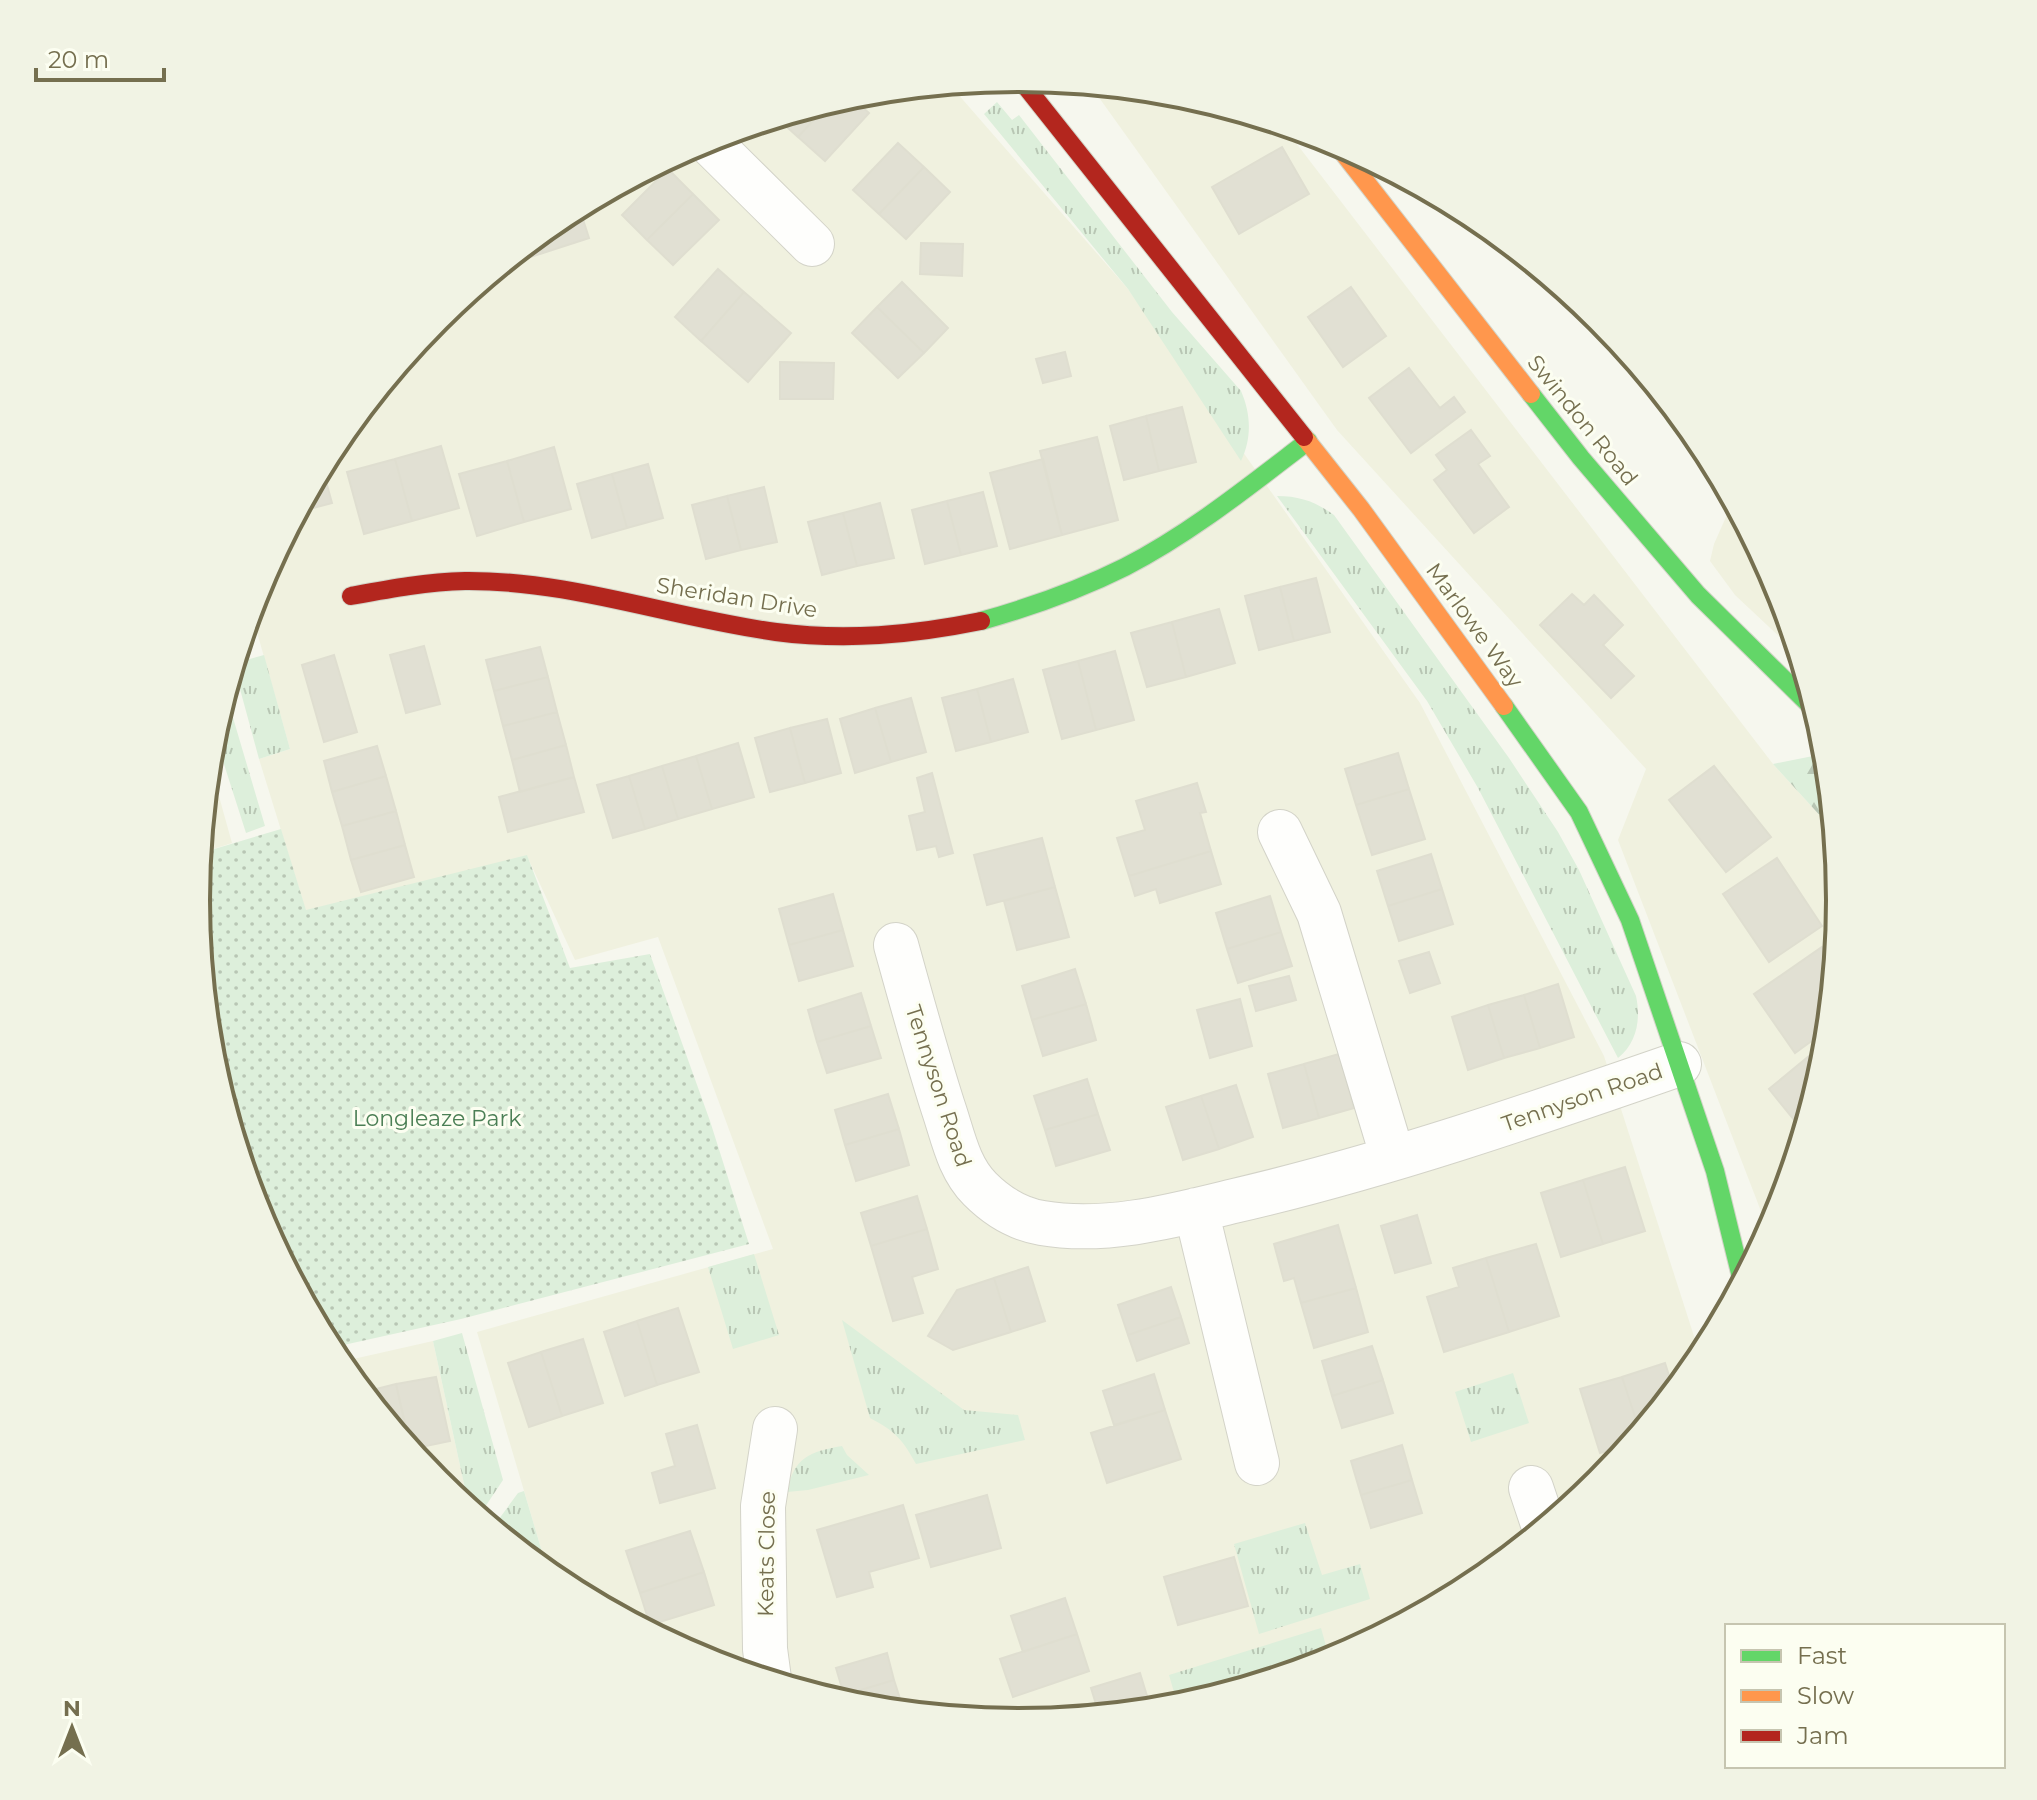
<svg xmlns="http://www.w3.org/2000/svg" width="2037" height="1800" font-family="Montserrat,sans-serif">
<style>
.residential{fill:#f0f1df}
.grass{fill:url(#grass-tufts)}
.forest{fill:url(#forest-firs)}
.park{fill:url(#park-dots)}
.building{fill:#e1e0d3;stroke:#dfded0;stroke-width:2}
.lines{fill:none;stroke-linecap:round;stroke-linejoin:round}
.street-casing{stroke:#d3d3c8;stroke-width:46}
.fast-casing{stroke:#d3d4c8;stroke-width:20}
.slow-casing{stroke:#d3d4c8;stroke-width:20}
.jam-casing{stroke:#d3d4c8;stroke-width:20}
.street{stroke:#fefefc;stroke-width:44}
.fast{stroke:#63d668;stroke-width:18}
.slow{stroke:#ff974d;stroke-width:18}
.jam{stroke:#b3261e;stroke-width:18}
.labels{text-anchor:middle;stroke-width:6;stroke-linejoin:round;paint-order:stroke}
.street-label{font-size:22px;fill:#756f4f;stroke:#fcfef1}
.park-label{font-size:22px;fill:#4b7f55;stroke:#fcfef1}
.rim{fill:none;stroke:#756f4f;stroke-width:4}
</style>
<defs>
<pattern id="grass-tufts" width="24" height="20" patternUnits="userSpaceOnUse" patternTransform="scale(2)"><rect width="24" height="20" fill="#ddefdb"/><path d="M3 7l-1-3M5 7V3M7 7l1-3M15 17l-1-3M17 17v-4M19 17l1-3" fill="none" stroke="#b8c6b4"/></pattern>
<pattern id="forest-firs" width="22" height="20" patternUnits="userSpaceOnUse" patternTransform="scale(2)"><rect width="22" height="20" fill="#ddefdb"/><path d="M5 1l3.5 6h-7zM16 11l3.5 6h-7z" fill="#b8c6b4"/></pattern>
<pattern id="park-dots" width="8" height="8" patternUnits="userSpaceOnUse" patternTransform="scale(2)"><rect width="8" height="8" fill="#ddefdb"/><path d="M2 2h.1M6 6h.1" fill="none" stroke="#b8c6b4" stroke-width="1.8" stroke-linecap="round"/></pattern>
</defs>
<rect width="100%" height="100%" fill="#f6f7ee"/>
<path class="residential" d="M950 85 1128 289 1420 703 1604 1056 1701 1358 1599 1482 1475 1584 1333 1660 1178 1706 1018 1722 858 1706 704 1659 561 1583 548 1572 477 1332 773 1249 658 937 575 960 527 856 306 911 259 759 290 749 251 611 259 585 335 443 438 318 562 216 704 140 859 94Z
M1090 85 1179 94 1283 126 1773 764 1834 831 1840 900 1825 1061 1778 1215 1769 1232 1618 840 1646 769 1337 430Z
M1733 501 1778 586 1799 655 1735 595 1710 561 1714 544Z
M210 764 232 843 201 853Z
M433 1341 469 1507 437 1481 340 1362Z"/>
<path class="grass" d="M997 102 1012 120 1019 115 1172 312 1241 391C1251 414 1252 438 1241 461L1128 289 984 114Z
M1277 496C1300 496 1316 502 1334 515L1509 758 1558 832 1579 870 1636 996C1641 1019 1637 1043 1618 1058L1478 788 1427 701Z
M264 655 290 749 259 759 234 667 235 663Z
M226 694 265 826 246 833 214 733Z
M754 1254 779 1335 733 1349 708 1267Z
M842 1320 964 1410 1018 1415 1025 1440 916 1464C903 1440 895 1431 870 1418Z
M462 1333 503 1480 479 1516 469 1507 433 1341Z
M1513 1373 1529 1423 1471 1442 1455 1392Z
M842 1446 847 1455 869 1475 808 1490 787 1492C794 1457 809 1452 842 1446Z
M524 1491 548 1572 493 1527 518 1493Z
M1305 1523 1322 1575 1360 1564 1370 1599 1259 1634 1234 1544Z
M1321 1628 1330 1660 1178 1706 1169 1675Z"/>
<path class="forest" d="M1671 405 1702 444 1733 501 1730 505 1666 421Z
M1823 754 1826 756 1834 831 1773 764Z"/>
<path class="park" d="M281 829 306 910 527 855 570 968 650 954 710 1121 749 1244 461 1319 330 1348 259 1214 212 1060 197 900 201 853Z"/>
<path class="building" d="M850 96 869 113 825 161 798 137 829 103Z
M829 103 798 137 777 118Z
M898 143 924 167 879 214 853 190Z
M1282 147 1309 194 1239 234 1212 187Z
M924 167 950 192 906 239 879 214Z
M668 169 693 194 647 240 622 215Z
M693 194 719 220 673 265 647 240Z
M579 207 589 238 543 253 537 237 562 216Z
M537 237 543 253 501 266Z
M921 243 963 244 962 276 920 274Z
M718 269 744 292 701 341 675 317Z
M902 282 948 328 924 353 877 307Z
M1351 287 1386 336 1343 367 1308 317Z
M744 292 791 333 748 382 701 341Z
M877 307 924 353 898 378 852 333Z
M1065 352 1071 376 1043 383 1036 359Z
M780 362 834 363 833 399H780Z
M1409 368 1440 408 1454 397 1465 412 1411 453 1369 398Z
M1182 407 1196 462 1159 471 1146 416Z
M1146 416 1159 471 1124 480 1110 426Z
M1471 430 1490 456 1478 464 1509 507 1474 533 1434 480 1447 470 1436 455Z
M1097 437 1118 520 1062 535 1040 451Z
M441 446 459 508 412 521 395 459Z
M554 447 571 509 524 522 507 461Z
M395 459 412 521 364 534 347 472Z
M1043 459 1062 535 1010 549 990 473Z
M507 461 524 522 477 536 459 474Z
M648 464 663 518 627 528 612 474Z
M322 467 332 503 298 512Z
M612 474 627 528 592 538 577 484Z
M764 487 777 542 741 550 727 496Z
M983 492 997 546 961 555 947 501Z
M727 496 741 550 706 559 692 505Z
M947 501 961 555 925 564 912 510Z
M880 503 894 558 857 566 843 513Z
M843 513 857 566 822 575 808 522Z
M1316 578 1330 632 1294 641 1280 587Z
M1280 587 1294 641 1259 650 1245 596Z
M1572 594 1584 605 1594 595 1623 625 1603 645 1634 676 1611 698 1540 625Z
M1219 609 1235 663 1186 677 1172 622Z
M1172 622 1186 677 1147 687 1131 633Z
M424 646 440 704 406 713 390 655Z
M540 647 548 677 494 691 486 660Z
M1115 651 1134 720 1096 730 1078 661Z
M334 655 357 732 324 742 302 665Z
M1078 661 1096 730 1062 739 1043 670Z
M548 677 557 712 503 726 494 691Z
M1013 679 1028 732 991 742 977 689Z
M977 689 991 742 956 751 942 698Z
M911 698 926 752 891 762 875 708Z
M875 708 891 762 855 773 840 719Z
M557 712 566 745 512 760 503 726Z
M827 719 841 773 805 783 790 728Z
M790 728 805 783 770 792 755 738Z
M738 743 754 797 712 809 696 756Z
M566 745 574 777 520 792 512 760Z
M377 746 386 776 332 792 324 761Z
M1398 753 1409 789 1356 805 1345 769Z
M696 756 712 809 678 819 662 766Z
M662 766 678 819 645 829 629 776Z
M1714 766 1771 837 1726 872 1669 800Z
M932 773 953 853 939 857 936 846 917 850 909 816 925 812 917 778Z
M386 776 396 811 342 826 332 792Z
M629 776 645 829 613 838 597 785Z
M574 777 584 812 508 832 499 797Z
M1197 783 1206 812 1200 813 1211 851 1129 876 1117 838 1145 830 1136 801Z
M1409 789 1425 839 1372 855 1356 805Z
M396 811 405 845 351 860 342 826Z
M1042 838 1055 887 987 905 974 855Z
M405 845 414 877 361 892 351 860Z
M1211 851 1221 884 1160 903 1156 889 1135 896 1129 876Z
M1431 854 1442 889 1388 906 1377 871Z
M1777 858 1822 926 1769 962 1723 894Z
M1055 887 1069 937 1017 950 1004 901Z
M1442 889 1453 924 1399 941 1388 906Z
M833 894 843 930 789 945 779 909Z
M1270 896 1281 932 1227 949 1216 913Z
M843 930 853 966 799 981 789 945Z
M1281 932 1292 966 1238 983 1227 949Z
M1822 947 1834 964 1828 1029 1795 1053 1754 994Z
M1429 952 1440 983 1410 993 1399 961Z
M1075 969 1086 1004 1032 1020 1022 986Z
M1289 976 1296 1000 1256 1011 1249 986Z
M1558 984 1574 1037 1540 1048 1524 995Z
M861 993 871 1026 817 1042 808 1010Z
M1524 995 1540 1048 1504 1058 1488 1005Z
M1240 999 1252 1046 1210 1058 1197 1010Z
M1086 1004 1096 1040 1043 1056 1032 1020Z
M1488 1005 1504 1058 1468 1070 1452 1017Z
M871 1026 881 1058 827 1073 817 1042Z
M1826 1042 1825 1061 1803 1131 1769 1089Z
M1339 1054 1354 1108 1319 1118 1304 1064Z
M1304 1064 1319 1118 1283 1128 1268 1074Z
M1087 1079 1098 1114 1045 1130 1034 1096Z
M1236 1085 1253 1137 1219 1149 1201 1096Z
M888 1094 899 1129 845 1145 835 1110Z
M1201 1096 1219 1149 1183 1160 1166 1107Z
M1098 1114 1110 1150 1056 1166 1045 1130Z
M899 1129 909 1165 856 1181 845 1145Z
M1625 1167 1645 1231 1603 1244 1583 1180Z
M1583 1180 1603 1244 1561 1257 1541 1193Z
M917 1196 927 1229 871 1246 861 1213Z
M1417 1215 1431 1263 1395 1273 1381 1226Z
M1338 1225 1356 1288 1301 1303 1294 1278 1284 1281 1274 1244Z
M927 1229 938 1269 912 1277 923 1313 893 1321 871 1246Z
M1536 1244 1559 1316 1509 1332 1486 1258Z
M1486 1258 1509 1332 1444 1352 1427 1297 1459 1287 1453 1268Z
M1028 1267 1045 1321 1011 1332 994 1278Z
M994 1278 1011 1332 953 1350 928 1336 957 1290Z
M1171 1287 1181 1317 1128 1335 1118 1305Z
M1356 1288 1368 1332 1314 1348 1301 1303Z
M678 1308 699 1372 657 1385 637 1321Z
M1181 1317 1189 1343 1137 1361 1128 1335Z
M637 1321 657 1385 625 1396 604 1332Z
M583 1339 603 1403 562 1416 541 1352Z
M1372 1346 1383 1380 1332 1396 1322 1361Z
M541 1352 562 1416 529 1427 508 1363Z
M1665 1363 1674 1391 1640 1432 1622 1377Z
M1154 1374 1165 1410 1114 1425 1103 1391Z
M436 1377 450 1441 411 1449 396 1384Z
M1622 1377 1640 1432 1631 1444 1600 1453 1580 1389Z
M1383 1380 1393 1413 1342 1428 1332 1396Z
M396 1384 410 1448 364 1392Z
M1165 1410 1181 1459 1107 1483 1091 1433Z
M697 1425 715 1488 660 1503 652 1473 675 1466 666 1434Z
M1402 1445 1412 1480 1361 1495 1351 1461Z
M1412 1480 1422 1513 1371 1528 1361 1495Z
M987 1495 1001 1548 931 1567 916 1515Z
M903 1505 919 1558 869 1572 873 1587 837 1597 817 1530Z
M690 1531 704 1572 640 1593 626 1551Z
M1234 1557 1248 1606 1178 1625 1164 1577Z
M704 1572 714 1605 650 1625 640 1593Z
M1065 1598 1077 1634 1023 1652 1011 1616Z
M1077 1634 1089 1671 1013 1697 1000 1659Z
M887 1653 894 1680 844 1695 836 1668Z
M1140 1673 1151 1709 1099 1714 1091 1688Z
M894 1680 904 1711 846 1703 844 1695Z"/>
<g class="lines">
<defs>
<path id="street" d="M707 140 812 244
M1280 832 1319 913 1393 1158
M896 945C911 999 926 1054 943 1107 953 1136 958 1167 980 1189 997 1206 1018 1219 1042 1223 1105 1234 1173 1216 1234 1201 1385 1166 1532 1115 1679 1064
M1196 1210 1257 1463
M1531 1488 1544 1527
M769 1679 765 1649 763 1506 775 1429"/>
<path id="fast" d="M1531 394 1581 458 1698 595 1816 711
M981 621C1031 607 1079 590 1125 567 1191 533 1249 486 1308 441
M1504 706 1579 812 1630 920 1715 1171 1742 1281"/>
<path id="slow" d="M1334 141 1531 394
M1304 437 1361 509 1504 706"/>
<path id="jam" d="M1019 78 1304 437
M351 596C389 589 426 582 465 581 571 580 672 618 776 632 846 641 912 635 981 621"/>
</defs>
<use href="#street" class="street-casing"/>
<use href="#fast" class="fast-casing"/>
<use href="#slow" class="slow-casing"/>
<use href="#jam" class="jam-casing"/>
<use href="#street" class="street"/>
<use href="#fast" class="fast"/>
<use href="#slow" class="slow"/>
<use href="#jam" class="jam"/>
</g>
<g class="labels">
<g class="street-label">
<text transform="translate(1583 420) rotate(51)" y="8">Swindon Road</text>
<text transform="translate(737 597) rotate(9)" y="8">Sheridan Drive</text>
<text transform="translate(1475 625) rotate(54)" y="8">Marlowe Way</text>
<text transform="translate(939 1086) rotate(72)" y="8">Tennyson Road</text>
<text transform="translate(1582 1097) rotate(-19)" y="8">Tennyson Road</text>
<text transform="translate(766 1554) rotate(-89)" y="8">Keats Close</text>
</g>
<g class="park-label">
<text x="437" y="1126">Longleaze Park</text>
</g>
</g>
<path d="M0 0H2037V1800H0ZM210 900a808 808 0 1 1 1616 0a808 808 0 1 1-1616 0Z" fill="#f1f3e4" fill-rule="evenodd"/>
<path class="rim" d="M210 900a808 808 0 1 1 1616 0a808 808 0 1 1-1616 0Z"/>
<rect x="1725" y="1624" width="280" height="144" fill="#fcfef1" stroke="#c6c5b0" stroke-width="2"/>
<rect x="1741" y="1650" width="40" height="12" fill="#63d668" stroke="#c6c5b0" stroke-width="2"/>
<text x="1797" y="1664" font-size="24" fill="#756f4f">Fast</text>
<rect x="1741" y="1690" width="40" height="12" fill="#ff974d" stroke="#c6c5b0" stroke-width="2"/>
<text x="1797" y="1704" font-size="24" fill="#756f4f">Slow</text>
<rect x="1741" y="1730" width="40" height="12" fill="#b3261e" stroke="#c6c5b0" stroke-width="2"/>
<text x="1797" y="1744" font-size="24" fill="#756f4f">Jam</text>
<g transform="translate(72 1728)" stroke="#fcfef1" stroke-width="6" paint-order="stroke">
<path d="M0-6L14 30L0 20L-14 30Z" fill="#756f4f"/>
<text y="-12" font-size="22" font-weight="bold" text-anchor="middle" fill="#756f4f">N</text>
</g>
<path d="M36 68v12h128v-12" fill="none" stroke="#756f4f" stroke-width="4"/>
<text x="48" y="68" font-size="24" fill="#756f4f" stroke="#fcfef1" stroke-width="6" paint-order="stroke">20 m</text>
</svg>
